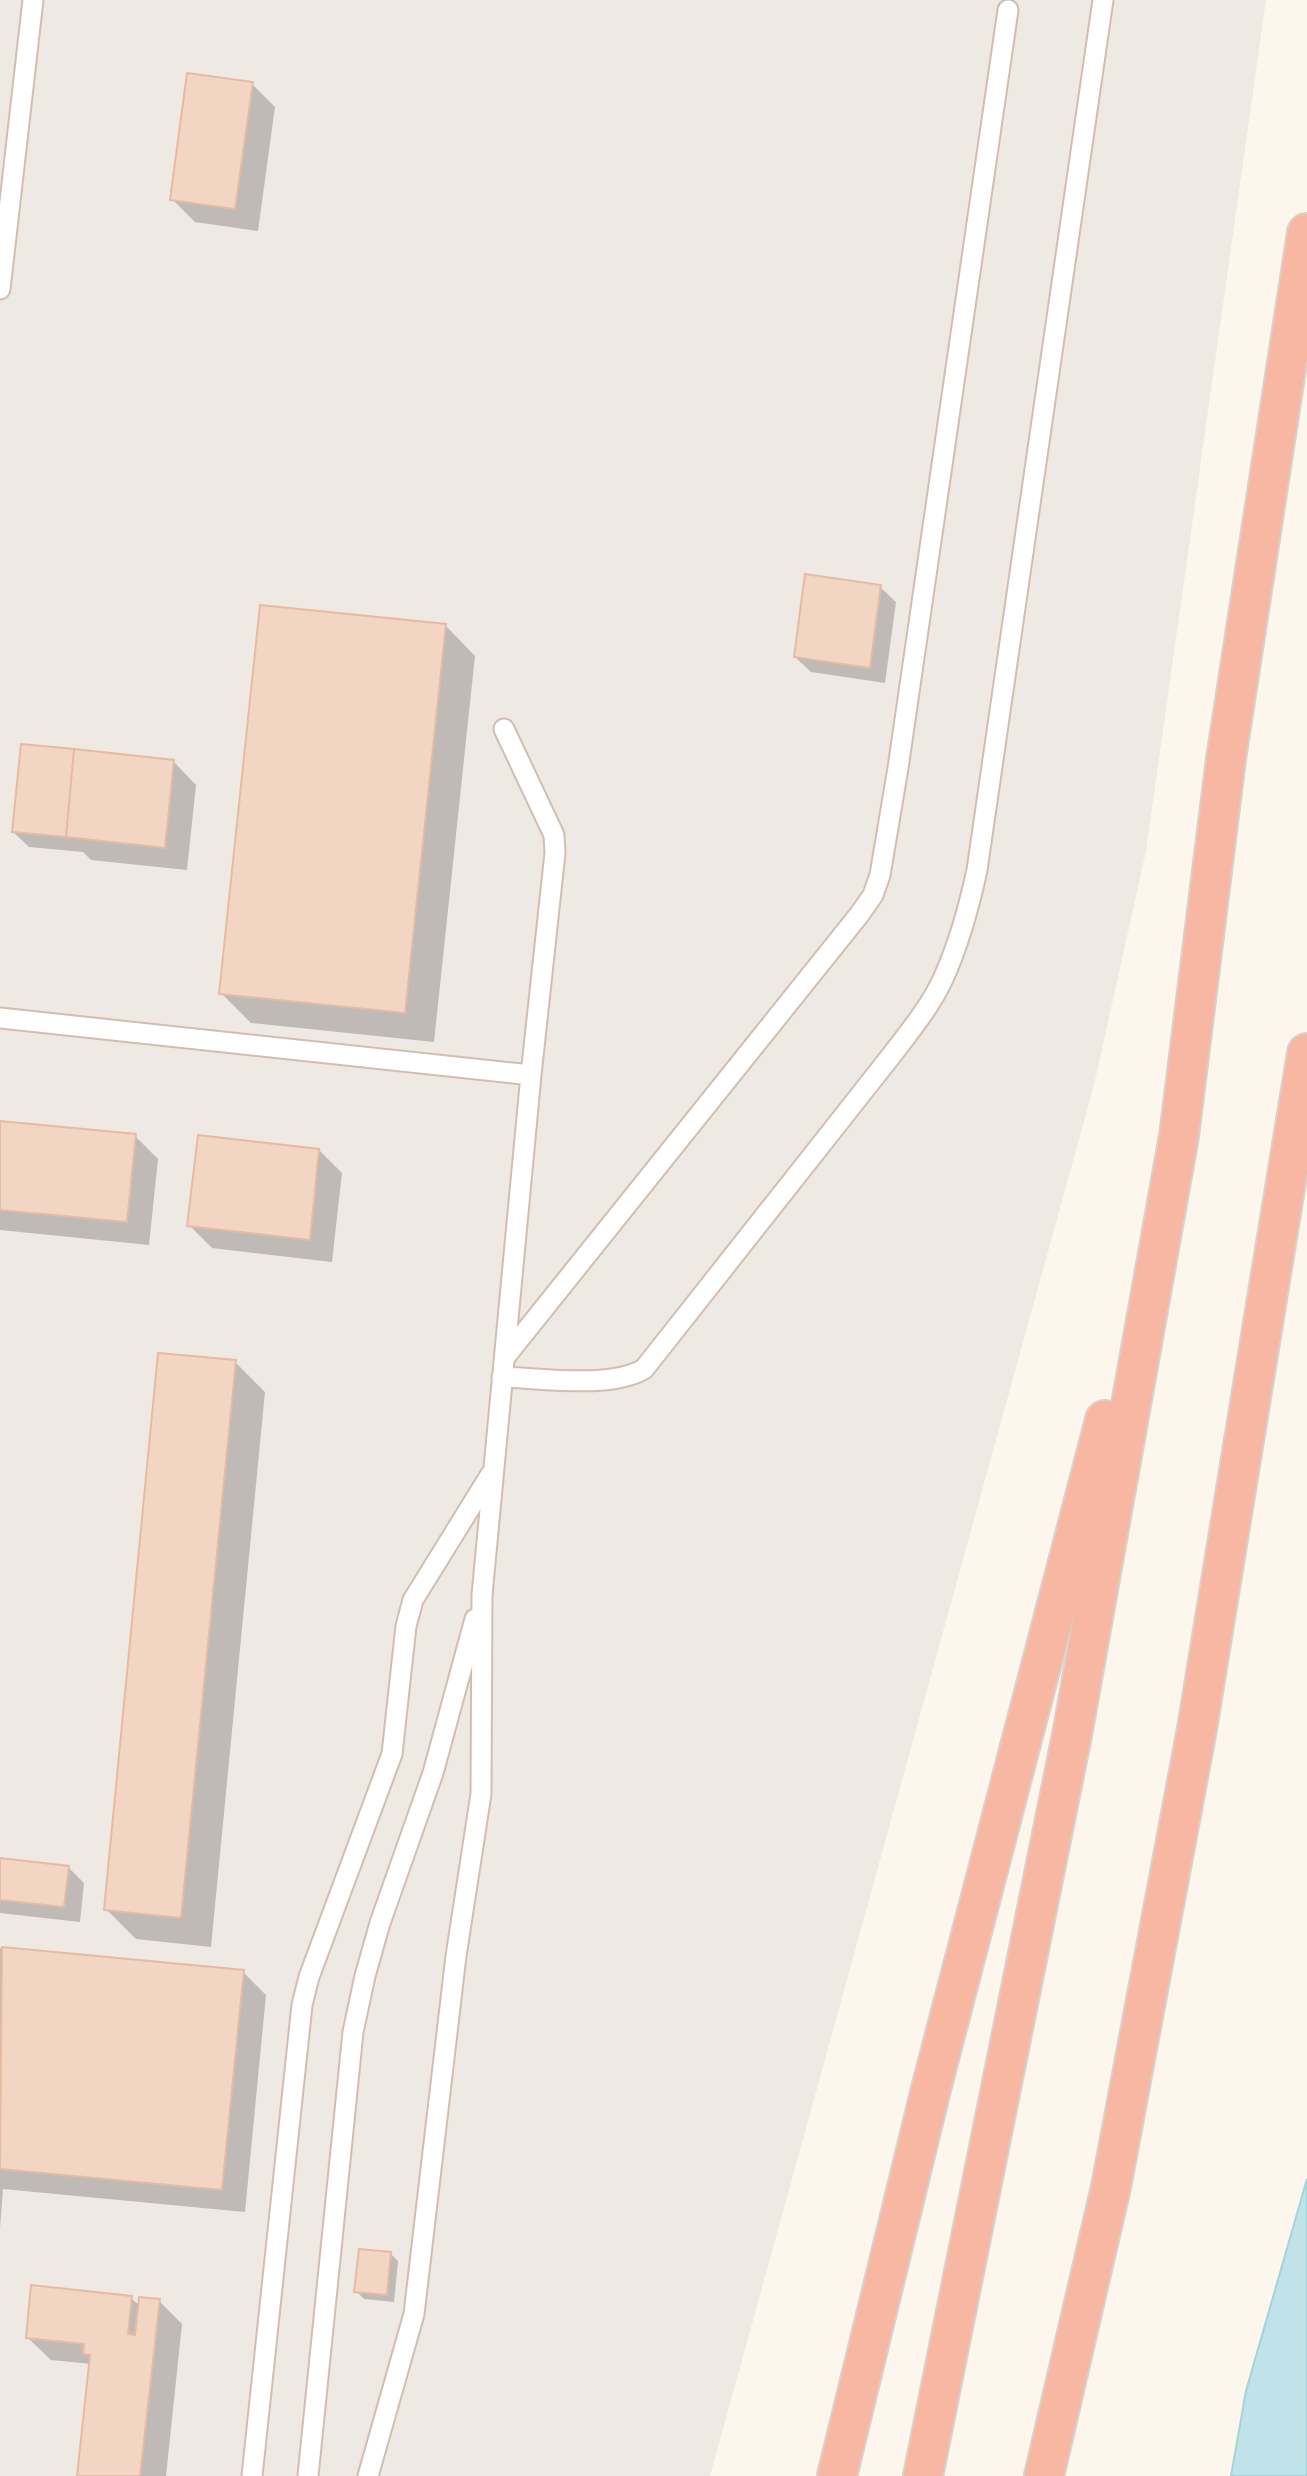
<svg xmlns="http://www.w3.org/2000/svg" width="1307" height="2476" font-family="'Work Sans',sans-serif">
<style>
.industrial{fill:#efe9e4}
.water{fill:#bfe3e8;stroke:#a5d3da;stroke-width:2}
.shadow{fill:#0003}
.building{fill:#f3d5c3;stroke:#e6bba3;stroke-width:2}
.lines{fill:none;stroke-linecap:round;stroke-linejoin:round}
.lane-casing{stroke:#d1beb0;stroke-width:23}
.highway-casing{stroke:#dad1cd;stroke-width:42}
.lane{stroke:#fff;stroke-width:19}
.highway{stroke:#f7b7a3;stroke-width:38}
</style>
<rect width="100%" height="100%" fill="#fdf6ec"/>
<path class="industrial" d="M0 0H1266L1146 851 1094 1085 710 2476H0Z"/>
<path class="water" d="M1307 2179V2476H1231L1246 2391Z"/>
<path class="shadow" d="M252 84 275 107 258 231 195 222 172 199Z
M880 587 896 602 885 683 811 672 795 657Z
M446 626 475 656 434 1042 251 1023 221 993Z
M173 761 196 785 187 870 91 860 83 852 29 847 13 832Z
M0 1123 135 1136 158 1159 149 1245 0 1230Z
M319 1150 342 1173 332 1262 212 1248 189 1225Z
M235 1362 265 1392 211 1947 136 1939 106 1909Z
M0 1860 68 1867 84 1883 80 1922 0 1913Z
M0 1948 243 1972 266 1995 245 2212 3 2189 0 2228Z
M391 2254 398 2261 394 2302 364 2299 356 2291Z
M131 2298 140 2306 159 2301 182 2324 166 2476H78L91 2364 51 2360 27 2337Z"/>
<path class="building" d="M187 73 253 82 235 209 170 200Z
M805 574 881 585 870 668 794 657Z
M260 605 446 624 405 1013 219 994Z
M21 744 74 749 66 837 12 832Z
M74 749 174 760 165 848 66 837Z
M0 1121 136 1134 127 1222 0 1210Z
M198 1135 319 1149 310 1240 187 1226Z
M158 1353 236 1360 181 1918 104 1910Z
M0 1858 69 1866 64 1907 0 1900Z
M2 1947 244 1970 222 2190 0 2169Z
M359 2249 391 2252 387 2295 354 2292Z
M31 2285 132 2296 128 2334 135 2335 139 2297 160 2299 140 2476H77L90 2355 83 2354 84 2344 26 2338Z"/>
<g class="lines">
<defs>
<path id="lane" d="M0 289 33 0
M504 729 554 835 555 853 531 1075
M0 1018 531 1075 482 1595 481 1794 456 1956 414 2314 368 2476
M505 1357 859 915 873 895 880 875 898 768 1008 10
M502 1377C542 1378 610 1389 644 1369L891 1056C910 1031 930 1007 943 979 959 944 969 907 977 870L1103 0
M252 2476 302 2005 309 1977 392 1754 406 1626 413 1600 491 1474
M308 2476 353 2032 365 1976 380 1923 433 1773 475 1619"/>
<path id="highway" d="M837 2476 931 2089 1105 1420
M923 2476 1072 1735 1179 1136 1226 759 1307 233
M1044 2476 1111 2187 1197 1729 1307 1053"/>
</defs>
<use href="#lane" class="lane-casing"/>
<use href="#highway" class="highway-casing"/>
<use href="#lane" class="lane"/>
<use href="#highway" class="highway"/>
</g>
</svg>
